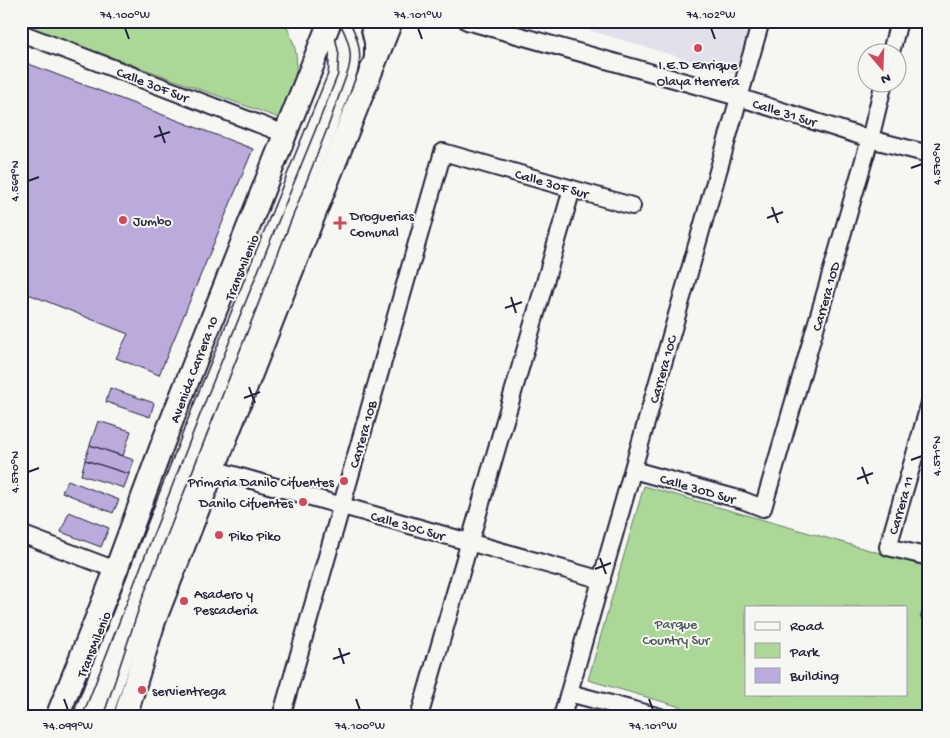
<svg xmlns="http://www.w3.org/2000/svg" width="950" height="738" font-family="'Gochi Hand',sans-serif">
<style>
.built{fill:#e4e0eb}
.green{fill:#abd897;stroke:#667d69;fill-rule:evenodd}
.building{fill:#bbabdc;stroke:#22223b}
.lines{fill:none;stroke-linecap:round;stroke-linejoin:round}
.lane-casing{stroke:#22223b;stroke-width:11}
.street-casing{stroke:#22223b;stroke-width:20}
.secondary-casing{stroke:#22223b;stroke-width:26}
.lane{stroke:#f6f6f2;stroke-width:8}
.street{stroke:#f6f6f2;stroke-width:16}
.secondary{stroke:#f6f6f2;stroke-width:22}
.ticks{fill:none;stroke:#22223b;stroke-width:2}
.poi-dot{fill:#d1495b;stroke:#f6f6f2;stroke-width:2}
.labels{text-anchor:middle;stroke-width:4;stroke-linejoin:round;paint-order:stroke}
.poi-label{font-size:14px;fill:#22223b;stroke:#f6f6f2;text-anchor:start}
.street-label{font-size:14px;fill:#22223b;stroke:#f6f6f2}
.park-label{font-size:14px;fill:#4b5957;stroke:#f6f6f2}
.neatline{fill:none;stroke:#22223b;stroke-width:2}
.ticks-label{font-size:12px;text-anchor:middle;fill:#22223b}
</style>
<rect width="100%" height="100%" fill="#f6f6f2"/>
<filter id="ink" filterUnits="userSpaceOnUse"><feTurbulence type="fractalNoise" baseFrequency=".02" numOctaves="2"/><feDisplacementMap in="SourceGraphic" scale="10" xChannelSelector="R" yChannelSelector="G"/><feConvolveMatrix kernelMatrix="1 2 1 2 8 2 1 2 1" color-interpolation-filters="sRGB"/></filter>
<g filter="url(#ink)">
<path class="built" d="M558 21H754L739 75Z"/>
<path class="green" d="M29 21H283C287 26 289 32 292 39 304 70 290 89 279 118L26 26Z
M644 486 929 567V717H715L588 680ZM746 607H906V694H746Z"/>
<path class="building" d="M21 61 253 149 159 375 116 358 128 334 21 291Z
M110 388 154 403 150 417 106 402Z
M98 421 131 431 123 456 90 445Z
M90 445 134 460 129 474 85 460Z
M85 460 129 474 124 488 81 475Z
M68 480 119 500 113 513 62 492Z
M69 512 109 528 101 547 61 532Z"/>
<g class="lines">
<defs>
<path id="lane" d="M926 616 929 607
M77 717 203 394 333 74 334 54 330 36
M108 717 146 602 331 132 353 71C358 53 353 38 344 21"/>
<path id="street" d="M467 21 738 97 870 139 929 154
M21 33 285 134
M891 52 899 21
M929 406 888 547 929 557
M213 469 602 580
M633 470 742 500 763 508 870 139 884 82
M21 534 116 570
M569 693 660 717
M281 717 443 152 632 206
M419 717 572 189
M562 717 761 21"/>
<path id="secondary" d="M371 21 376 42V57
M57 717 116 570 164 440 330 21
M125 717 154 621 276 310 391 21"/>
</defs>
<use href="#lane" class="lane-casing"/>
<use href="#street" class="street-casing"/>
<use href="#secondary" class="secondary-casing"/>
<use href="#lane" class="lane"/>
<use href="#street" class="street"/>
<use href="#secondary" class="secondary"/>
</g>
</g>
<path class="ticks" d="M125 28 129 39M418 28 422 39M711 28 715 39M159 126 165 143M154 137 170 132M911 168 922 164M28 181 39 177M772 207 778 223M767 218 783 212M511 297 516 313M505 308 522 302M249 387 255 403M244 398 260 392M911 460 922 456M862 467 868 484M28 472 39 468M857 479 873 473M600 558 606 574M595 569 611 563M339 648 344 664M333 659 350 653M64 699 68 710M356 699 360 710M649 699 653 710"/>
<g class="poi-dot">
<circle cx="698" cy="48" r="5"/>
<circle cx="123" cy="220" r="5"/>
<path d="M337.5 215.5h5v5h5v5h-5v5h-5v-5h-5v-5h5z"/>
<circle cx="344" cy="481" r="5"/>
<circle cx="303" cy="502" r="5"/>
<circle cx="219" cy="535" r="5"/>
<circle cx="184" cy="601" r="5"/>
<circle cx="142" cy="690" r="5"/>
</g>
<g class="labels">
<g class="poi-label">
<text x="698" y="69" text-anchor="middle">I.E.D Enrique<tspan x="698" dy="16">Olaya Herrera</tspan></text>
<text x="350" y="220">Droguerias<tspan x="350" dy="16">Comunal</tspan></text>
<text x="133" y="225">Jumbo</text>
<text x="334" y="486" text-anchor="end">Primaria Danilo Cifuentes</text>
<text x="293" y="507" text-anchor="end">Danilo Cifuentes</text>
<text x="229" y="540">Piko Piko</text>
<text x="194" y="598">Asadero y<tspan x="194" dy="16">Pescaderia</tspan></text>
<text x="152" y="695">servientrega</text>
</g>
<g class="street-label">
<text transform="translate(153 84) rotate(21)" y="5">Calle 30F Sur</text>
<text transform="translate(785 112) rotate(17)" y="5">Calle 31 Sur</text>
<text transform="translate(552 183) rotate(16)" y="5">Calle 30F Sur</text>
<text transform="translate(241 267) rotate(-68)" y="5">TransMilenio</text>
<text transform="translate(825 296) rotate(-74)" y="5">Carrera 10D</text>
<text transform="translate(193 369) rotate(-69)" y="5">Avenida Carrera 10</text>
<text transform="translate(662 369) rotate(-74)" y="5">Carrera 10C</text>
<text transform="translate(362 434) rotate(-74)" y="5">Carrera 10B</text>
<text transform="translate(698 488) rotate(16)" y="5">Calle 30D Sur</text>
<text transform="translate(900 505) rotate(-74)" y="5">Carrera 11</text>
<text transform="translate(408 525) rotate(16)" y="5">Calle 30C Sur</text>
<text transform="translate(93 644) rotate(-68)" y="5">TransMilenio</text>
</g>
<g class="park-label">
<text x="676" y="628">Parque<tspan x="676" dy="16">Country Sur</tspan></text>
</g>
</g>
<rect width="950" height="738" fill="none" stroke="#f6f6f2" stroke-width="55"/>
<rect x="745" y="606" width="162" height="90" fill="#f6f6f2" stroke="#a1a1a9"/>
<rect x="755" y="622" width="25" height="8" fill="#f6f6f2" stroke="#a1a1a9"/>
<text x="790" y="630" font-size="15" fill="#22223b">Road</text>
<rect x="755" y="643" width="25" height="15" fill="#abd897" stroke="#a1a1a9"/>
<text x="790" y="656" font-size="15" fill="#22223b">Park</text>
<rect x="755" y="668" width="25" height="15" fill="#bbabdc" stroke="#a1a1a9"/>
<text x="790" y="680" font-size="15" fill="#22223b">Building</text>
<g transform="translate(882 68) rotate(161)"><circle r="24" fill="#f6f6f2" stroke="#a1a1a9"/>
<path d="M0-4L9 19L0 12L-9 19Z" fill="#d1495b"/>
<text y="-8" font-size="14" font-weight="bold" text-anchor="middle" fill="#22223b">N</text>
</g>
<rect x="28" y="28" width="894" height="682" class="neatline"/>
<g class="ticks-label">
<text x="125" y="18">74.100°W</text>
<text x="418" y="18">74.101°W</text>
<text x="711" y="18">74.102°W</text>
<text transform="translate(936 164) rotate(-90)" y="4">4.570°N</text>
<text transform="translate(14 181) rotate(-90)" y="4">4.569°N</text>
<text transform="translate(936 456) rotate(-90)" y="4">4.571°N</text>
<text transform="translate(14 472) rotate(-90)" y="4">4.570°N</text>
<text x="68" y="729">74.099°W</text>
<text x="360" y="729">74.100°W</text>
<text x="653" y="729">74.101°W</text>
</g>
</svg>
